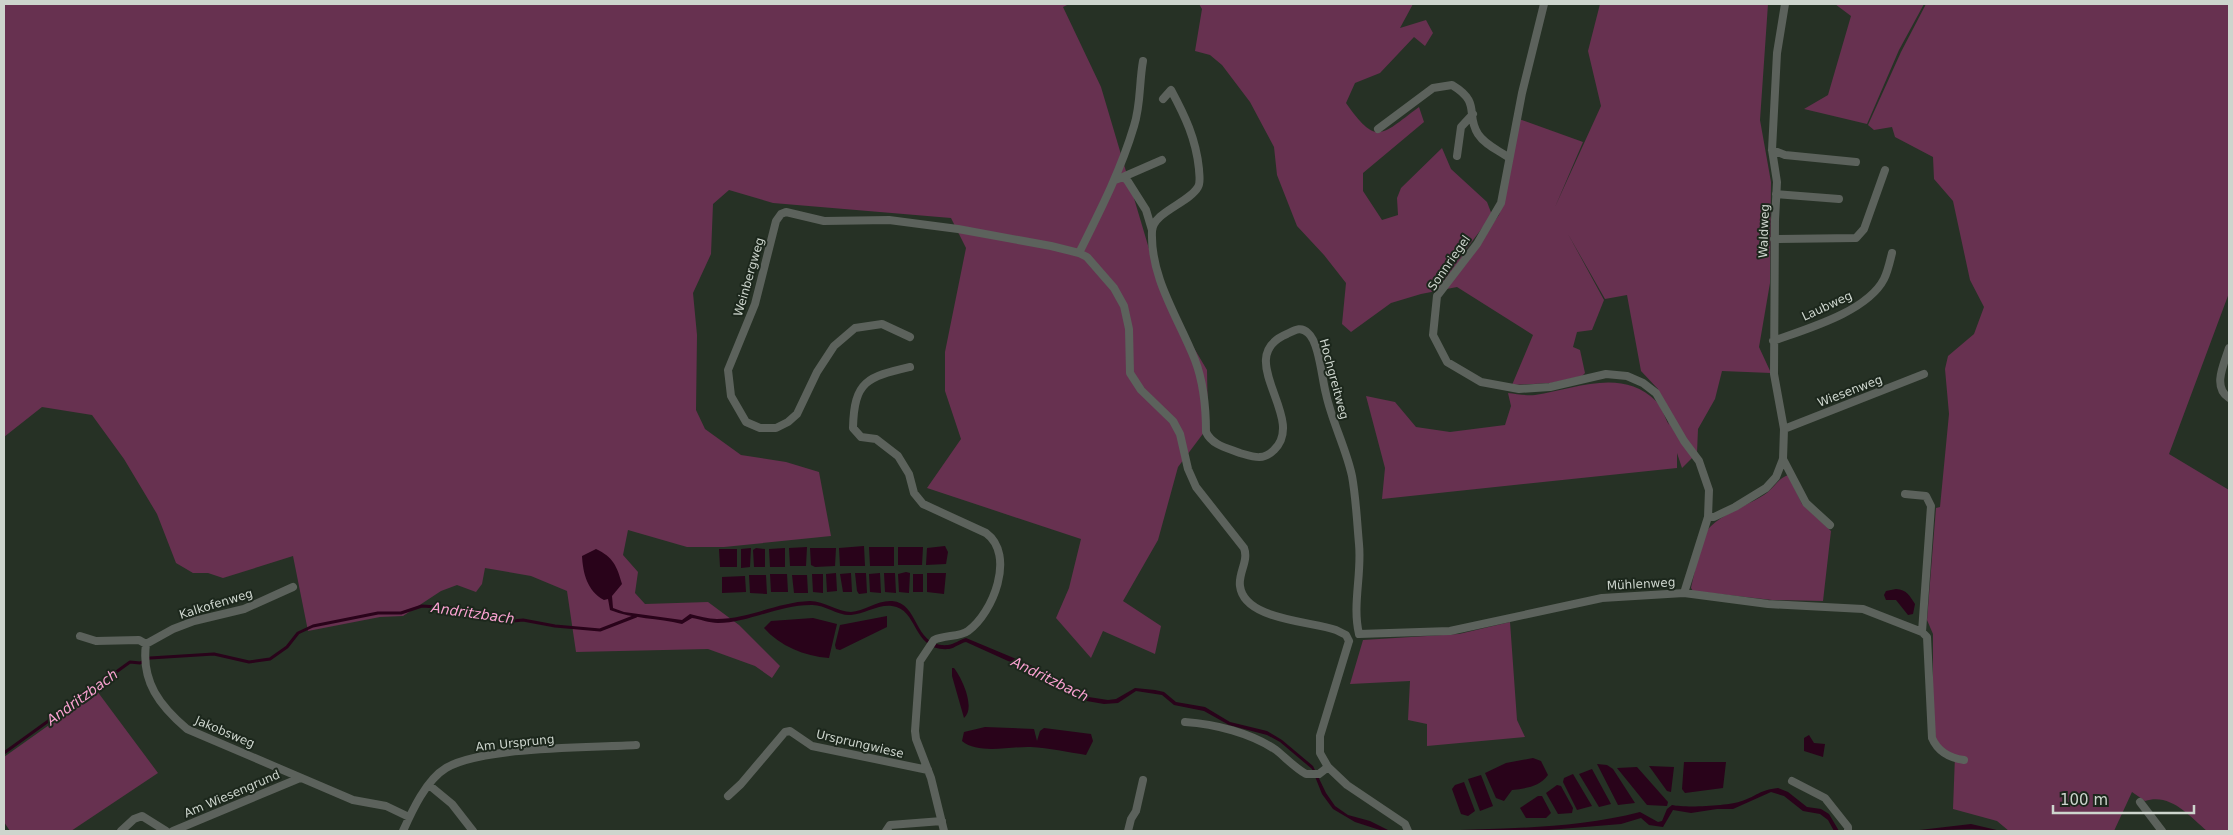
<svg xmlns="http://www.w3.org/2000/svg" width="2233" height="835" font-family="'DejaVu Sans',sans-serif">
<style>
.green{fill:#673150}
.water{fill:#29031a}
.lines{fill:none;stroke-linecap:round;stroke-linejoin:round}
.stream{stroke:#29031a;stroke-width:3}
.street{stroke:#5c625c;stroke-width:8}
.labels{text-anchor:middle;stroke-width:4;stroke-linejoin:round;paint-order:stroke}
.street-label{font-size:12px;fill:#cdd5cd;stroke:#1c271c}
.water-label{font-size:14px;font-style:italic;fill:#fba2d2;stroke:#1c271c}
</style>
<rect width="100%" height="100%" fill="#263125"/>
<path class="green" d="M4 4H1069L1063 7 1101 87 1163 296 1207 370 1208 427 1178 467 1158 540 1123 601 1161 626 1155 654 1103 631 1091 658 1056 618 1069 588 1081 539 927 488 961 439 945 391V352L966 248 951 218 773 203 729 190 713 204 711 254 693 293 697 335 696 410 705 429 741 455 786 462 819 472 831 536 724 547H687L628 530 623 555 638 572 635 593 645 604 708 602 739 625 780 666 772 678 755 666 708 649 576 652 567 591 531 576 485 568 482 584 476 592 457 585 441 591 403 616 380 617 308 631 293 556 223 578 208 573H193L176 563 157 514 124 459 92 415 42 407 4 437Z
M1199 4H1413L1400 28 1426 20 1433 33 1425 46 1414 37 1380 73 1355 83 1346 103C1377 147 1381 135 1419 107L1424 122 1363 173V191L1382 220 1398 215 1397 198 1401 188 1442 148 1451 169 1487 202 1492 215 1461 256 1466 260 1499 215 1503 202 1519 119 1583 142 1555 207 1601 106 1588 51 1600 4H1768L1760 120 1771 182 1770 283 1759 347 1771 373 1722 371 1715 399 1698 429 1697 453 1682 468 1677 453V468L1382 499 1385 468 1366 396 1395 402 1416 427 1450 432 1505 425 1511 406 1508 393C1517 394 1527 396 1535 395 1575 389 1622 367 1656 401 1662 407 1665 418 1669 425L1658 389 1641 371 1627 295 1605 299 1568 234 1604 300 1592 330 1577 332 1573 347 1580 350 1585 373 1582 376 1551 383 1512 385 1533 335 1457 287 1421 294 1391 303 1351 332 1342 324 1346 283 1324 255 1297 226 1277 175 1274 147 1250 102 1222 65 1210 55 1195 51 1202 9Z
M1835 4H1924L1899 50 1867 124 1804 109 1828 95 1851 16Z
M1926 4H2229V293L2169 454 2229 490V831H2207C2189 816 2171 793 2145 801L2132 792 2114 831H2009L1997 821 1953 809 1955 756 1943 749 1936 740 1933 719V634L1927 620 1936 508 1940 507 1949 414 1945 369 1948 356 1974 334 1984 307 1970 280 1953 201 1934 179 1933 157 1895 137 1892 127 1874 130 1868 125 1901 52Z
M1788 475 1802 504 1831 531 1823 601 1772 600 1693 591 1691 588C1694 576 1701 540 1706 532 1718 514 1751 505 1768 492 1776 485 1778 479 1788 475Z
M1510 622 1517 720 1525 737 1427 746V724L1408 720 1410 681 1350 684 1363 640 1459 634Z
M97 691 158 773 71 831H10L4 822V757Z"/>
<path class="water" d="M864 546 865 566H840L839 548Z
M945 546 948 552 946 564 926 565 927 548Z
M807 547 806 566H790L789 548Z
M869 547H894V566H870Z
M898 547H923L922 565H898Z
M751 548 750 567 741 568V549Z
M756 548 765 549V567H754L753 550Z
M785 548V567H770L769 549Z
M810 548H836L835 566 815 567 811 565Z
M596 549C613 557 617 566 622 584L612 596 613 608 624 612 682 620 690 614C699 616 708 619 717 619 749 619 778 602 810 601 824 601 838 612 851 612 864 611 878 600 892 601 920 603 913 648 948 645 955 644 959 640 966 638L1035 667 1082 696 1108 700 1116 699 1135 688 1155 690 1164 692 1176 702 1205 707 1230 722 1267 731 1282 740 1313 766 1326 793 1335 806 1348 815 1370 821 1390 831H1383L1355 822 1333 809 1322 794 1312 769 1280 742 1267 735 1229 725 1204 711 1174 705 1162 695 1136 691 1118 703 1104 704 1081 700 1033 669 1008 661 966 642C960 643 955 648 949 649 912 652 919 609 892 606 879 604 864 614 851 615 838 616 824 604 811 605 778 605 748 623 718 623 709 623 700 619 692 618L682 624C658 618 633 619 610 610L608 599 604 600C587 591 583 573 582 556Z
M719 549H737V567H720Z
M906 572 910 573 909 593 899 592 898 574Z
M836 573 837 591 827 592 826 574Z
M851 573 852 592H843L840 574Z
M855 573H866L867 593 859 594 857 591Z
M880 573 881 593 870 592 869 574Z
M884 573H895L896 593 885 592Z
M927 573H946L944 594 927 592Z
M770 574H787L788 592H771Z
M812 574H823V593L813 592Z
M913 574H923V592H913Z
M749 575H766L767 594 750 593Z
M792 575H807L808 593H794Z
M745 576 746 592 722 593V577Z
M1896 589C1907 590 1909 595 1915 604L1913 614 1908 615 1896 600H1886L1884 595 1886 591Z
M887 616V627L840 650 836 649 835 645 840 625Z
M813 618 837 624 829 658C804 656 780 646 764 628L771 621Z
M952 668H954C962 678 976 708 964 718L952 676Z
M985 727 1034 729 1037 741 1040 731 1044 728 1091 734 1093 741 1086 755C1068 752 1049 748 1031 747 1011 746 979 755 962 741L964 732Z
M1809 735 1814 743 1825 744 1823 757 1804 751V738Z
M1533 758 1541 761 1548 775C1539 787 1527 788 1512 790L1504 801 1496 798 1485 773 1506 763Z
M1684 762H1726L1723 788 1685 793 1682 789Z
M1597 764 1607 765 1613 769 1635 803 1618 805Z
M1649 766 1674 767 1671 792 1667 791Z
M1637 767 1668 802 1667 806 1647 805 1617 768Z
M1592 769 1611 804 1599 807 1579 774Z
M1573 774 1592 806 1577 810 1563 782 1564 778Z
M1481 775 1493 806 1480 811 1468 779Z
M1464 782 1475 811 1468 816 1461 814 1452 789 1455 785Z
M1557 785 1561 786 1573 808 1572 813 1558 814 1546 793Z
M1778 788 1788 792 1807 807 1821 809 1829 814 1839 831H1834L1828 820 1820 814 1803 811 1784 796 1771 792 1733 809H1717L1691 813 1673 810 1663 827 1649 825 1641 818 1621 824 1536 831H1438C1505 828 1574 829 1640 812L1658 822 1662 821 1667 809 1672 805C1685 808 1729 806 1742 801 1757 796 1759 790 1778 788Z
M1538 796H1542L1551 813 1546 818H1526L1520 808Z
M1971 824 2001 831 1972 829 1911 831Z"/>
<g class="lines">
<path class="stream" d="M4 753 130 662 140 663 150 658 214 654 249 662 270 659 287 647 298 633 313 626 378 613H401L422 606 452 608 513 621 523 620 555 626 600 630 636 616"/>
<path class="street" d="M1544 4 1522 93 1501 203 1477 244 1437 296 1433 335 1447 362 1481 382 1519 389 1550 387 1606 374 1627 376 1643 383 1656 393 1684 441 1699 461 1709 490 1708 517
M1163 99 1171 90C1185 116 1196 139 1199 169 1199 174 1201 182 1198 187 1189 203 1153 212 1152 231 1150 278 1179 319 1195 360 1203 381 1206 409 1206 432 1212 445 1227 448 1240 453 1254 457 1263 461 1274 450 1308 418 1231 357 1287 334 1295 330 1301 326 1308 333 1319 342 1322 379 1326 394 1332 422 1346 448 1352 476 1356 498 1357 522 1359 544 1362 574 1352 605 1359 634
M1378 129 1433 88 1452 85C1482 103 1465 114 1478 134 1485 145 1498 150 1508 157
M1772 150 1785 155 1856 162
M1457 156 1461 127 1473 114
M1123 177 1162 160
M1115 180 1123 177 1127 180 1146 210 1152 230
M1776 194 1839 199
M1774 239 1856 238 1864 229 1885 170
M1079 253C1100 211 1121 170 1134 126 1141 104 1139 83 1143 61
M910 337 882 324 855 328 834 346 817 372 797 414 788 422 776 428H760L746 422 731 396 728 370 755 304 776 221 781 214 786 212 824 221 889 220 958 229 1051 246 1079 253 1087 257 1114 288 1124 306 1129 329 1130 373 1141 390 1173 421 1180 434 1188 469 1196 487 1244 548C1249 561 1238 573 1240 586 1244 620 1310 621 1336 630L1346 635 1349 641
M1773 341C1806 329 1867 312 1884 279 1888 271 1890 261 1892 253
M2229 348C2224 364 2212 387 2229 398
M910 367C868 377 854 380 853 428L861 437 876 439 898 456 909 474 914 493 923 504 986 533C1016 555 993 613 968 631 960 637 944 635 934 640L920 661 915 731 916 739 931 778 944 831
M1784 429 1924 374
M1783 459 1806 503 1830 525
M1905 494 1926 496 1931 506 1922 632
M1684 593 1708 517H1714L1735 507 1766 488 1776 477 1783 459 1784 429 1774 374 1775 220 1777 182 1772 150 1777 53 1785 4
M1359 634 1450 631 1602 598 1684 593 1768 604 1863 609 1922 632 1927 637 1932 738C1938 752 1950 758 1964 760
M80 636 96 641 139 640 146 644
M1349 641 1320 736V753L1328 767 1347 785 1405 824 1408 831
M146 644C141 682 160 706 187 729L353 800 386 806 409 817
M146 644 173 629 194 621 244 609 293 587
M1185 722C1215 724 1251 733 1276 750 1286 758 1295 768 1306 774H1319L1328 767
M1792 781 1825 798 1848 827V831
M429 785 452 804 473 831
M728 796 741 784 785 732 790 731 812 746 928 770
M2140 802 2162 831
M121 831 134 819 142 816 166 831
M173 831 300 778
M403 831C412 811 426 780 446 768 484 746 589 748 636 745
M886 831 890 825 942 821
M1128 831 1131 819 1136 811 1143 780"/>
</g>
<g class="labels">
<g class="street-label">
<text transform="translate(1764 231) rotate(-88)" y="4">Waldweg</text>
<text transform="translate(1449 263) rotate(-55)" y="4">Sonnriegel</text>
<text transform="translate(749 277) rotate(-74)" y="4">Weinbergweg</text>
<text transform="translate(1827 306) rotate(-25)" y="4">Laubweg</text>
<text transform="translate(1334 379) rotate(75)" y="4">Hochgreitweg</text>
<text transform="translate(1850 391) rotate(-21)" y="4">Wiesenweg</text>
<text transform="translate(1641 584) rotate(-3)" y="4">Mühlenweg</text>
<text transform="translate(216 604) rotate(-17)" y="4">Kalkofenweg</text>
<text transform="translate(225 732) rotate(23)" y="4">Jakobsweg</text>
<text transform="translate(515 743) rotate(-6)" y="4">Am Ursprung</text>
<text transform="translate(860 744) rotate(13)" y="4">Ursprungwiese</text>
<text transform="translate(232 794) rotate(-23)" y="4">Am Wiesengrund</text>
</g>
<g class="water-label">
<text transform="translate(473 613) rotate(8)" y="5">Andritzbach</text>
<text transform="translate(1050 679) rotate(26)" y="5">Andritzbach</text>
<text transform="translate(82 697) rotate(-36)" y="5">Andritzbach</text>
</g>
</g>
<rect width="2233" height="835" fill="none" stroke="#cdd5cd" stroke-width="10"/>
<path d="M2053 805v8h141v-8" fill="none" stroke="#cdd5cd" stroke-width="2.5"/>
<text x="2060" y="805" font-size="15" fill="#cdd5cd" stroke="#1c271c" stroke-width="4" paint-order="stroke">100 m</text>
</svg>
